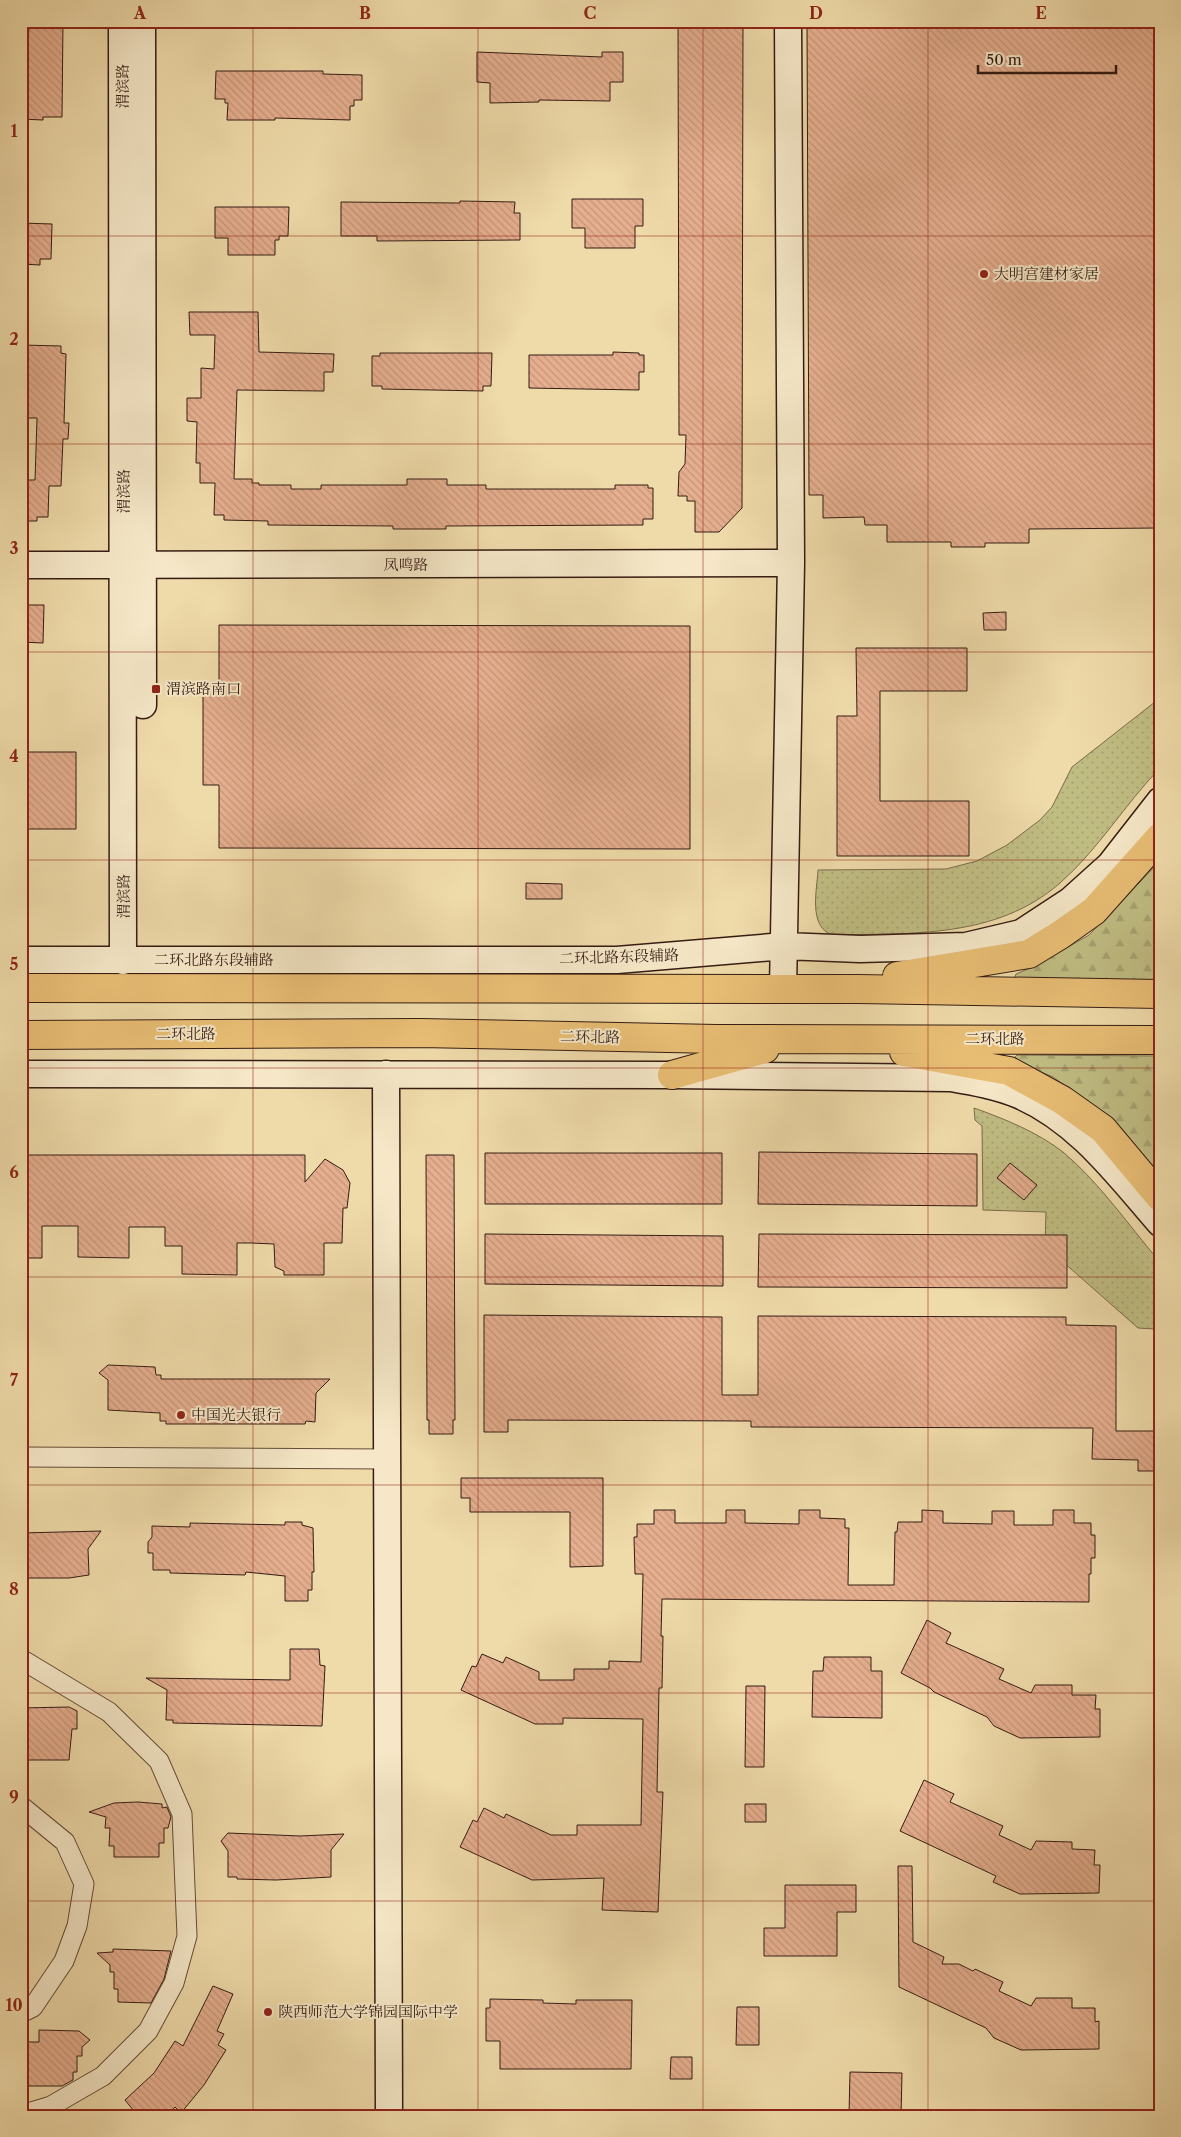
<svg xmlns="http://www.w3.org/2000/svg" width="1181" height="2137" font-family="'Libre Caslon Text','Noto Serif SC',serif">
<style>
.forest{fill:url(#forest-firs);stroke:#7a6c4b}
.park{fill:url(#park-dots);stroke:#7a6c4b}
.building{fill:url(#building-back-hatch);stroke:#351c13}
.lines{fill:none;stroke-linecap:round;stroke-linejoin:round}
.street-casing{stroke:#644c38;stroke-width:21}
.secondary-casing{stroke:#351c13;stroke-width:29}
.highway-casing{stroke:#351c13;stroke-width:30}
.street{stroke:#f5e7c7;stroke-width:19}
.secondary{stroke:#f5e7c7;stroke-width:26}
.highway{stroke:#e8bd74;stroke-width:28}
.grid{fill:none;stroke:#8f2418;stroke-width:1;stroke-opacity:0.55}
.poi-dot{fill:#8f2418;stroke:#f5e7c7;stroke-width:2}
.labels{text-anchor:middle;stroke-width:4;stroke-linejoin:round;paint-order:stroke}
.street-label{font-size:15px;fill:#351c13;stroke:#f5e7c7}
.poi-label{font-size:15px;fill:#351c13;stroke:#f5e7c7;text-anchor:start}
.neatline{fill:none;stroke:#8f2418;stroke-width:2}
.grid-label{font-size:16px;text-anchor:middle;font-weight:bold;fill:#8f2418}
</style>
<defs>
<pattern id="forest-firs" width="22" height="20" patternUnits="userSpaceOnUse" patternTransform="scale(1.25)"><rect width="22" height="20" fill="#c0bd83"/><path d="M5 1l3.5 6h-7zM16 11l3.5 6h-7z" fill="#a6a270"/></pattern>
<pattern id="park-dots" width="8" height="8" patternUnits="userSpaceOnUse" patternTransform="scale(1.25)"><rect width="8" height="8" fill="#c0bd83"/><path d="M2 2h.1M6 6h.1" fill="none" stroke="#a6a270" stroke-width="1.8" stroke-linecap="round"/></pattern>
<pattern id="building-back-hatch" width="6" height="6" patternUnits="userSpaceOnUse" patternTransform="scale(1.25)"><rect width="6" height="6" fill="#e5ae8e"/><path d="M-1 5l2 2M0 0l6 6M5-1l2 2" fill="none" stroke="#c5957a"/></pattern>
</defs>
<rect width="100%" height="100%" fill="#efdaa9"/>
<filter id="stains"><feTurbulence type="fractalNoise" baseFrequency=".004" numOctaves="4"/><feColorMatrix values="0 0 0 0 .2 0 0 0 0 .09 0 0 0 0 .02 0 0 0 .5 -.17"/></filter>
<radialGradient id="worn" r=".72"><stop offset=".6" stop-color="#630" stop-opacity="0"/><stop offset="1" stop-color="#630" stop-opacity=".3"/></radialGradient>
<path class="forest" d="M1160 861V981L1014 979 1016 974 1035 966 1089 935Z
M1017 1055 1160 1056V1178L1072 1091 1053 1077 1022 1064 1014 1058Z"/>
<path class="park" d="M1160 698V768C1125 804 1098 850 1060 883 996 939 911 933 832 935 808 926 817 890 818 870L946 869 977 861 1007 845 1040 820 1052 807 1072 767Z
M974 1108C1005 1119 1037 1132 1063 1152 1100 1183 1129 1226 1160 1262V1332L1155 1329 1138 1328 1045 1246 1046 1212 983 1210 982 1126 975 1120Z"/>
<path class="building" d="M29 21H63L62 117H43V120L21 119V53H28Z
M678 21H743L742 508 719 532H695V501H687V496H678L679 472 685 464 686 435H679Z
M807 21H1160V528L1029 529V543H985V547H951V542H887V525H865L864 517 823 518V495H809Z
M477 52 602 57V52H623V82H610V101L539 100V102L490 103V83L477 82Z
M216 71H323V74L362 75V100H354V106H350V120L275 118V120H227L228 103H225V99H215Z
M572 199H643V226H635V248H585V228H572Z
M460 201 515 202 514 213H520V240L377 241V236H341V202L460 203Z
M215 207H289L288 236H279V240H275V255H228V238H215Z
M21 223 52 224 51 259H40V265L21 264Z
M189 312H258L259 352 334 354 333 372H324V391L237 390 234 479H252V483H259V485H291V489H321V485H407V479H447V485H486V489H615V485H648V488H653V519H643V525L446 526V529H393V526L268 525V521L224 520V515H214L215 483H200V463H196L197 422 187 421V398H201V368L214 369 215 335H190Z
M22 345 61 346V353L66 354 64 423H69L68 439H63L61 486H49L48 517H37V521H21V480H35L37 418H21Z
M613 352 639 353V355H644V372H639V390L529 388V355H613Z
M380 353H492L491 386H483V391L382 389V386H372V356H380Z
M21 605H44L43 643 21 642Z
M1006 612V630H984L983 613Z
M219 625 690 626V849L219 848V785H203V683H219Z
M856 648H967V691H880V801H969V856H837V716H857Z
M21 752H76V829H21Z
M526 883 562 884V899H526Z
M759 1152 977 1154V1206L758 1204Z
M485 1153H722V1204H485Z
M21 1155H305V1182L325 1159 343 1170 350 1183 347 1208H343L342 1243H324V1275H284V1271L275 1267 274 1244 251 1243H237V1275L182 1274V1246H165V1227H129V1258L78 1257V1226H42V1258H21Z
M426 1155H454L455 1420H453V1434H429V1420H427Z
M1010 1163 1037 1185 1024 1200 997 1178Z
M485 1234 723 1236V1286L485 1284Z
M759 1234 1067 1235V1288L758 1287Z
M484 1315 722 1317V1395H758V1316L1066 1317V1325L1116 1326V1431H1160V1471H1138V1460L1092 1459 1093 1428 751 1427V1421L508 1420V1432H484Z
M108 1365 155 1367 156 1375H161V1379H330L316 1393 315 1422 306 1421 305 1424H166V1421H160V1413L108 1410V1380L99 1373Z
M461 1478H603V1566L570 1567V1512H470V1498H461Z
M654 1510H675V1523H726V1510H745V1523L799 1524V1510H820V1518L845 1519V1528H849L848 1585H894L895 1532H897L898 1522H922V1510L943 1511V1523L992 1524V1511H1014V1525H1053V1510H1074V1523H1091V1535H1095V1558H1091V1574H1089V1602L662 1599 661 1636H663L662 1688H659L657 1792H663L658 1912 602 1910 604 1878 532 1880 460 1847 473 1820 477 1822 484 1808 504 1818 506 1814 551 1835H577V1825H641L643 1719 563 1718V1724H535L461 1690 472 1666 476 1667 482 1654 503 1663 506 1657 539 1672V1680H574V1669H609V1661L641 1662 643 1574H635L634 1537H637V1524H654Z
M285 1522H302V1525L313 1528 314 1572H312V1590H308V1601H285V1576L246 1572 245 1575 170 1573V1570H153V1553H148V1542L152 1537V1526L190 1527V1523L285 1525Z
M101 1531 88 1549 89 1575 69 1578H21V1533Z
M927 1620 951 1633 946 1643 1004 1669 999 1679 1031 1693 1035 1685H1072V1695H1096L1095 1709H1100V1737L1020 1738 994 1726 987 1717 934 1692 930 1688 901 1673Z
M290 1649H319L320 1665 325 1666 322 1726 173 1723V1720H166L167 1690 146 1678 290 1680Z
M824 1657H871V1671H882V1718L812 1717 813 1671H823Z
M746 1686H765L764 1767H745Z
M69 1707 77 1711V1729H72L69 1760H24L23 1748H21V1708Z
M924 1780 954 1794 950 1802 1003 1826 999 1835 1031 1850 1036 1841 1072 1842V1849L1095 1850 1094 1865H1100L1099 1893 1020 1894 993 1882 996 1876 900 1831Z
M138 1802 162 1804V1808L167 1807 171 1817 168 1828H164V1843H159V1857H114V1846H109L110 1828H105L106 1817 89 1812 114 1803Z
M745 1804H766V1822H745Z
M228 1833 300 1836 344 1834 331 1850V1877L276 1880 237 1879V1877H228V1851L221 1841Z
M898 1866H912L913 1942 944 1957 942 1964H959L973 1971 975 1969 1003 1982 999 1991 1031 2006 1036 1998H1072V2008H1095V2022L1099 2021V2049L1021 2050 994 2038 986 2028 899 1987Z
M785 1885H856V1912H837V1956H764V1928H785Z
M113 1949 171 1951 164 1979 151 2003 118 2002V1989H114V1972H110V1965L97 1953 113 1952Z
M213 1986 233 1994 217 2031 224 2034 218 2045 226 2050 204 2085 181 2113 175 2107 167 2116H138L125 2100 154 2073 175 2041 183 2046Z
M490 1999 543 2000V2003L576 2004V2000H632L631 2069H500V2041H486V2008H490Z
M737 2007H759V2045H736Z
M39 2030 79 2031 90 2040 82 2047V2056H77V2072H73V2080L62 2086H27L28 2075 23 2071 24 2042H39Z
M671 2057H692V2079H670Z
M850 2072 902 2073 901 2116 849 2115Z"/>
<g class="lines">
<defs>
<path id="street" d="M21 1457 387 1459
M21 1659 109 1712 159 1761 182 1814 187 1936 174 1983 148 2031 103 2076 51 2106 21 2115
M21 1806 65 1842 84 1884 77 1926 64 1961 33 2007 21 2013"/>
<path id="secondary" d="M122 21 123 961
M142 21 143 705
M21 565 791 563
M21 960H617L784 946 860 949 966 946 1021 933 1070 901 1110 865 1160 801
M783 989 791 563 788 21
M21 1074 672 1075 951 1078C974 1082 997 1086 1019 1095 1079 1121 1118 1175 1160 1223
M386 1074 389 2116"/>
<path id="highway" d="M897 976 1029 954 1060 935 1094 911 1160 837
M21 988 858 989 1160 994
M21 1035 420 1033 717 1039 1160 1040
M904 1052 1009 1071 1062 1100 1103 1129 1160 1197
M672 1075 765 1049"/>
</defs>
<use href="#street" class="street-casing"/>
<use href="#secondary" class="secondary-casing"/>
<use href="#highway" class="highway-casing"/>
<use href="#street" class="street"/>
<use href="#secondary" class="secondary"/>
<use href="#highway" class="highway"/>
</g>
<path class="grid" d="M253 21V2116M478 21V2116M703 21V2116M928 21V2116M21 236H1160M21 444H1160M21 652H1160M21 860H1160M21 1068H1160M21 1277H1160M21 1485H1160M21 1693H1160M21 1901H1160"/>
<g class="poi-dot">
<circle cx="984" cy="274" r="5"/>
<rect x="151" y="684" width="10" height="10" rx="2.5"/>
<circle cx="181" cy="1415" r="5"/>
<circle cx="268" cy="2012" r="5"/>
</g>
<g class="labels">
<g class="street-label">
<text transform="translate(123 86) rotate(-90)" y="5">渭滨路</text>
<text transform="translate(124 491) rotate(-90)" y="5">渭滨路</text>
<text x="406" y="570">凤鸣路</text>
<text transform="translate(124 896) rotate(-90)" y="5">渭滨路</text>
<text transform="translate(619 957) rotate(-2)" y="5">二环北路东段辅路</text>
<text x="214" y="965">二环北路东段辅路</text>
<text x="186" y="1039">二环北路</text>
<text transform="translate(590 1037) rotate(1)" y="5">二环北路</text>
<text x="995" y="1044">二环北路</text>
</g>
<g class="poi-label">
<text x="994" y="279">大明宫建材家居</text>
<text x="166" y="694">渭滨路南口</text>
<text x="191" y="1420">中国光大银行</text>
<text x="278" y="2017">陕西师范大学锦园国际中学</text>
</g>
</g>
<rect width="1181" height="2137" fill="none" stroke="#efdaa9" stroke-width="55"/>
<path d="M978 65v8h138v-8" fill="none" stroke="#351c13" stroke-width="2.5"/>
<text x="986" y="65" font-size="15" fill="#351c13" stroke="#f5e7c7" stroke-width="4" paint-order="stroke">50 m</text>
<rect x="28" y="28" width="1126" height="2082" class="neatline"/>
<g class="grid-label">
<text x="140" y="19">A</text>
<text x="365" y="19">B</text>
<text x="590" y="19">C</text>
<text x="816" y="19">D</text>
<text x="1041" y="19">E</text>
<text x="14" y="137">1</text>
<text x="14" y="345">2</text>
<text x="14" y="554">3</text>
<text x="14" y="762">4</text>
<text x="14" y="970">5</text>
<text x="14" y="1178">6</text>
<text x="14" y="1386">7</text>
<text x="14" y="1595">8</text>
<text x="14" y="1803">9</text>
<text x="14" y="2011">10</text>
</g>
<rect width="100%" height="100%" filter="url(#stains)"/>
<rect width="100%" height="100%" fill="url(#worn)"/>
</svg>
